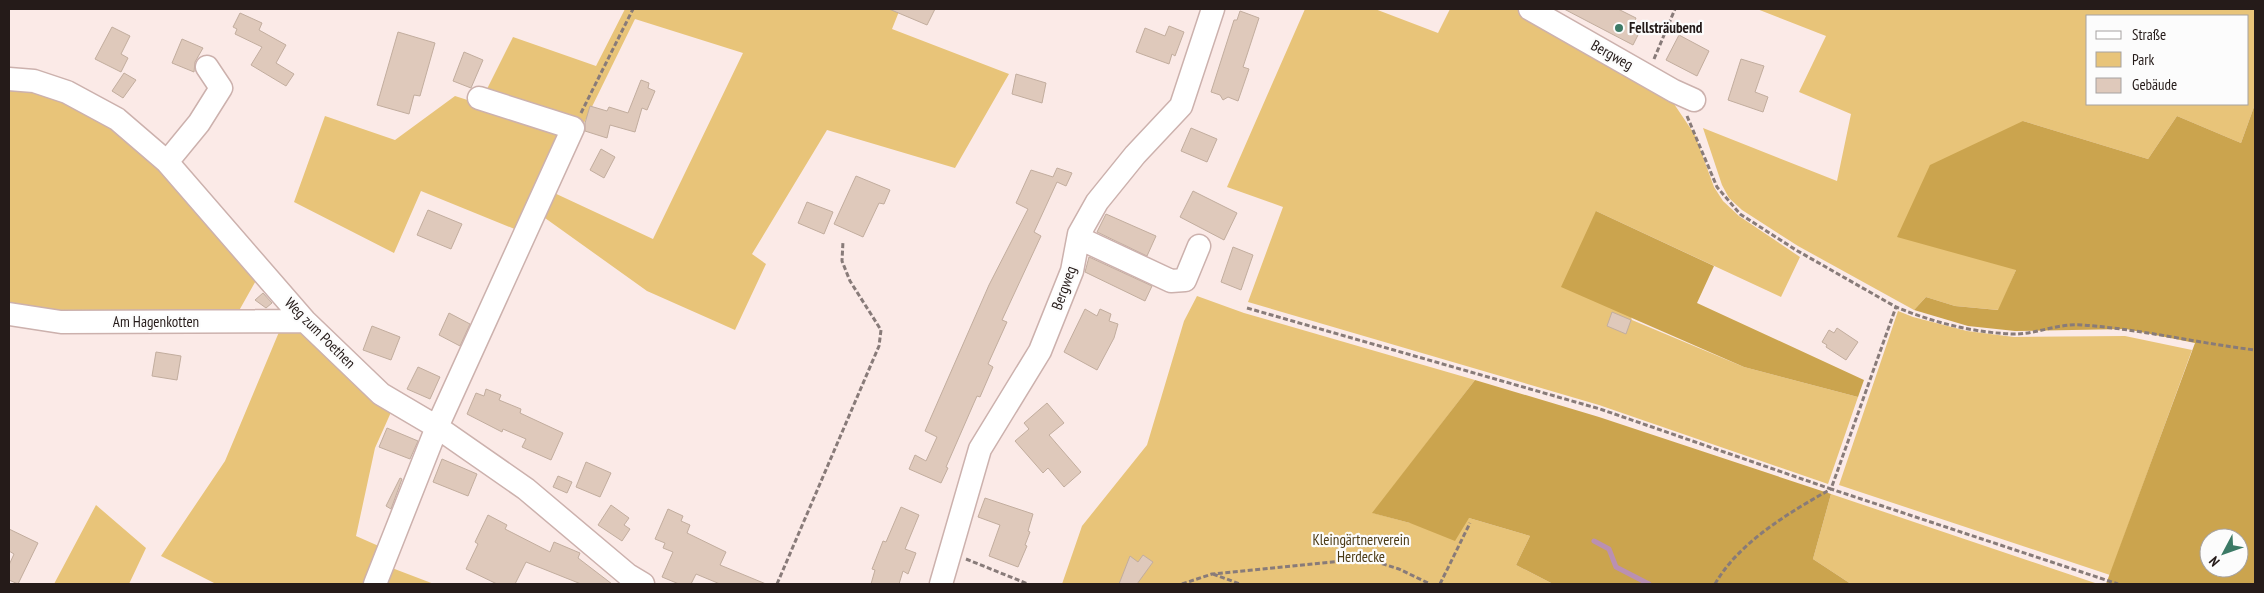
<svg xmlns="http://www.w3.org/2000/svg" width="2264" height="593" font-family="'PT Sans Narrow',sans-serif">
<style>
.green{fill:#e8c479;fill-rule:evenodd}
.forest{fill:#cba44e;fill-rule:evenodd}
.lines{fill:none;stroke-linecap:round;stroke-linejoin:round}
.stream{stroke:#ba90b2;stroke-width:5}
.building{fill:#dfc9bb;stroke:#c2ad9e}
.minor-casing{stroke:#ccb1ad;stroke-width:25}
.path{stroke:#887b79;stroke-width:3;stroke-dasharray:5 2.5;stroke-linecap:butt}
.minor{stroke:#fff;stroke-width:22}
.poi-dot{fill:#3c7a66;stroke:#fcfcfc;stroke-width:2}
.labels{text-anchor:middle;stroke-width:4.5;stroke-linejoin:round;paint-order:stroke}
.poi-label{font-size:15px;font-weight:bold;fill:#251b19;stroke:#fcfcfc;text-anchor:start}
.street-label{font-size:15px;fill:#251b19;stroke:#fcfcfc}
.park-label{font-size:15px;fill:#4c3b16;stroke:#fcfcfc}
</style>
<rect width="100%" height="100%" fill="#fbeae7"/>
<path class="green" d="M625 9H900L892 29 1009 74 955 168 827 130 752 254 766 264 735 330 647 291 538 213 550 191 653 239 743 53 635 19 583 125 486 91 513 37 596 66Z
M1305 9H1375L1438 33 1450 9H1522L1668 95 1695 135 1714 187 1723 201 1739 216 1800 257 1781 297 1596 211 1632 320 1744 367 1858 397 1828 484 1599 405 1248 302 1283 207 1227 187Z
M1757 9H2255V104L2241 143 2177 116 2148 159 2023 121 2016 270 1999 310 1955 306 1926 297 1914 310 1798 246 1742 210 1729 198 1722 185 1703 128 1837 181 1851 114 1799 92 1826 36ZM2088 16H2248V104H2088Z
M9 87 69 100 113 127 163 171 258 277 236 316 57 315 9 308Z
M455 96 567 132 517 230 421 191 394 253 294 202 325 116 395 140Z
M1197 296 1244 313 1475 380 1373 513 1410 523 1469 518 1530 536 1516 565 1553 584H1062L1082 526 1147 445 1184 321Z
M1898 311 1913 317 1967 331 2014 337 2125 336 2192 350 2110 575 1839 485Z
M279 332H304L392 410 375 448 356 536 390 551 392 568 434 584H216L161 556 225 461Z
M1831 494 2098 584H1851L1813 559Z
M96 505 146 548 129 584H54Z"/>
<path class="forest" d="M2255 104V584H2106L2195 343 2126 329 2015 331 1968 326 1914 310 1926 297 1955 306 1998 310 2016 270 1897 237 1930 165 2023 121 2148 159 2177 116 2241 143ZM2209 538H2239V568H2209Z
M1596 211 1714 266 1697 303 1864 380 1858 397 1744 367 1561 287Z
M1475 380 1599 417 1831 494 1813 559 1851 584H1553L1516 565 1530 536 1469 518 1455 541 1410 523 1372 513Z"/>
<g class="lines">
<path class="stream" d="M1594 541 1609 549 1616 567 1649 584"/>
</g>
<path class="building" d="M889 9H935L927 25Z
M1564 9H1618L1636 18 1633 25 1641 29 1633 45Z
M1240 11 1259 18 1243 67 1249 69 1238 101 1228 97 1223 100 1220 95 1211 92 1234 20H1237Z
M240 13 262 23 259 30 286 45 276 63 294 74 286 86 251 65 262 47 235 34 237 29 233 27Z
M1169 26 1184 32 1175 56 1172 54 1169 64 1136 52 1145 28 1165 36Z
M112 27 130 36 121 54 128 58 121 72 95 59Z
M398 32 435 43 420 96 414 95 409 114 377 105Z
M1679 35 1709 51 1697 76 1666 60Z
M182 39 203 48 195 62 194 72 172 63Z
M464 52 483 60 471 88 453 81Z
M1741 59 1764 66 1755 92 1768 97 1763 112 1728 100Z
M124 73 136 80 123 98 112 91Z
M1016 74 1046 83 1042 103 1012 94Z
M641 80 649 83 648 88 655 91 647 110 642 108 635 132 610 125 607 138 585 131V123L590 106 607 111 609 107 628 113Z
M1191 128 1217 139 1207 162 1181 151Z
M601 149 615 157 604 178 590 170Z
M1057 168 1072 173 1066 186 1057 182 1034 232 1041 236 1002 320 1007 322 988 364 993 367 980 397 977 396 946 467 948 468 941 483 909 469 915 455 926 461 937 437 925 431 989 285 1028 209 1016 203 1031 170 1053 177Z
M856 176 890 190 884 204 879 203 863 237 834 224Z
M1193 191 1237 213 1224 240 1180 217Z
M807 202 833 212 824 234 798 223Z
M428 210 462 224 451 249 417 235Z
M1106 214 1156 236 1147 256 1097 232Z
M1233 247 1253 255 1241 290 1221 282Z
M1089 257 1152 286 1145 301 1085 272Z
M263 293 272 303 266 308 255 300Z
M1085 309 1097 316 1100 309 1111 314 1109 321 1118 324 1114 338 1097 370 1064 352Z
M1612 312 1631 320 1626 334 1607 326Z
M449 313 470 324 460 346 439 335Z
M372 326 400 337 391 360 363 350Z
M1837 328 1858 342 1846 360 1826 347 1827 345 1822 342 1829 330 1834 333Z
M156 352 181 356 177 380 152 376Z
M418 367 440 377 430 399 407 389Z
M486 389 501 395 499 400 521 409 520 413 563 433 551 460 522 447 526 439 503 429 502 432 467 414 476 393 484 396Z
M1047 403 1064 423 1049 435 1081 472 1064 487 1048 468 1043 473 1015 441 1029 429 1024 423Z
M387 428 418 441 410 459 379 447Z
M442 459 477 474 468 496 433 482Z
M586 462 611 473 600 497 576 487Z
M558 476 572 482 567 493 553 487Z
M400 478 402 479 391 509 386 506Z
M985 498 1033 514 1028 531 1030 532 1025 545 1027 546 1018 567 989 556 1000 525 978 517Z
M611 505 629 518 624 525 630 529 622 541 598 525Z
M901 507 919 515 905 549 916 553 908 574 903 571 899 584H871L875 570 872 569 883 541 886 542Z
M668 509 683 516 681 521 690 525 687 533 726 552 720 565 766 584H720L696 574 691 584H679L662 577 673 552 663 548 665 543 655 539Z
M488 515 507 525 505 529 550 552 554 542 580 553 578 558 612 584H581L526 562 515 584H497L466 569 478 544 475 542Z
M9 529 38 543 18 584 9 580V565L14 554 9 551Z
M1143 555 1153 562 1137 584H1119L1130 556 1138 562Z"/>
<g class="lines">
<defs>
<path id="minor" d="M1530 9 1674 91 1694 100
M9 79 34 81 67 92 117 119 167 162 305 321 381 394 437 427 526 489 628 575 643 584
M167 162 199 123 221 88 207 67
M1079 238 1171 281 1185 280 1199 246
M9 314 61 322 305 321
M375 584 437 427 573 128 479 98
M941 584 980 449 1040 351 1072 271 1079 234 1097 202 1135 155 1181 106 1213 9"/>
</defs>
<use href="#minor" class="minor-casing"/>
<path class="path" d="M1654 59 1675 9
M581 113 633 9
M1687 116 1717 187 1740 214 1796 250 1896 307C1932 322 1974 333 2014 334 2037 334 2059 323 2082 325 2140 329 2197 343 2255 350
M1247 308 1600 409 1831 489 1896 307
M966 559 1028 584
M1213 574 1240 584
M777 584 879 346 881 330 850 281 842 261 843 241
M1182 584 1212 574 1353 560 1377 562 1399 569 1430 584
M1440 584 1470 523
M1715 584C1739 542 1790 512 1831 489L2118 584"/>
<use href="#minor" class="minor"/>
</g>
<circle class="poi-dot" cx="1619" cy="28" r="5"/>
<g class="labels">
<g class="poi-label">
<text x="1629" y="33">Fellsträubend</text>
</g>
<g class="street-label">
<text transform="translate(1612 55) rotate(29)" y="5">Bergweg</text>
<text transform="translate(1064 288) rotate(-70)" y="5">Bergweg</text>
<text x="156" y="327">Am Hagenkotten</text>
<text transform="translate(320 333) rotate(45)" y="5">Weg zum Poethen</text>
</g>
<g class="park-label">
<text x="1361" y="545">Kleingärtnerverein<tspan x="1361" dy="17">Herdecke</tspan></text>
</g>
</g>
<rect width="2264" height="593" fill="none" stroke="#251b19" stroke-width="20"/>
<rect x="2086" y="15" width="162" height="90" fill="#fcfcfc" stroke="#a6a2a1"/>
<rect x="2096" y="31" width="25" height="8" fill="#ffffff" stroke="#a6a2a1"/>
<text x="2132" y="40" font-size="15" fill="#251b19">Straße</text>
<rect x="2096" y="52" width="25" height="15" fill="#e8c479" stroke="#a6a2a1"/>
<text x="2132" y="65" font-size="15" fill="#251b19">Park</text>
<rect x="2096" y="78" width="25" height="15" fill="#dfc9bb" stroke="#a6a2a1"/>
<text x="2132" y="90" font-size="15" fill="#251b19">Gebäude</text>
<g transform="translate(2224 553) rotate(229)"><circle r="24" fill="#fcfcfc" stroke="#a6a2a1"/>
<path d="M0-4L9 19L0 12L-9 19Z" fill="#3c7a66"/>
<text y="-8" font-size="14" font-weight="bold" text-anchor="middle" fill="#251b19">N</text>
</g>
</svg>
